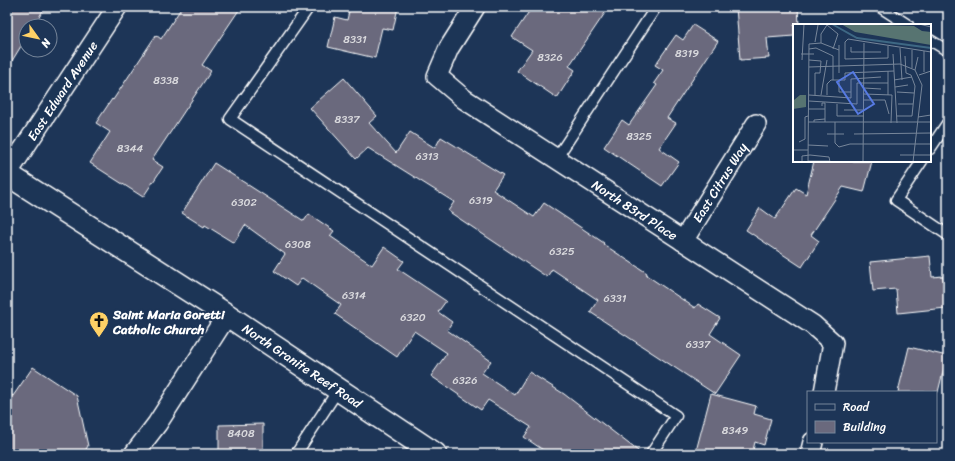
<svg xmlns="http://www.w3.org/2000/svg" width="955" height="461" font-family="Sriracha,sans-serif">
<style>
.building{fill:#6a697d;stroke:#fff}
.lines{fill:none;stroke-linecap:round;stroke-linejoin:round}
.lane-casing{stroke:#fff;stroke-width:13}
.street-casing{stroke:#fff;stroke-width:22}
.secondary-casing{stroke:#fff;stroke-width:25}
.lane{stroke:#1d3557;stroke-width:10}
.street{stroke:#1d3557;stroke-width:19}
.secondary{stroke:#1d3557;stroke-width:22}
.labels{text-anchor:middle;stroke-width:4;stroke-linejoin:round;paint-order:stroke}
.number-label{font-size:11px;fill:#dadade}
.street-label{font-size:13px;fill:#fff;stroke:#1d3557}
.poi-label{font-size:13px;font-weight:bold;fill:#fff;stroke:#1d3557;text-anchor:start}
.inset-river{fill:none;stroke:#3e6884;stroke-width:2}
.inset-road{fill:none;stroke:#77869a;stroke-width:1}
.view{fill:#567ae2;fill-opacity:0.15;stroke:#567ae2;stroke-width:2}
.inset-edge{fill:none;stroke:#fff;stroke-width:2}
</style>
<rect width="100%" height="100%" fill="#1d3557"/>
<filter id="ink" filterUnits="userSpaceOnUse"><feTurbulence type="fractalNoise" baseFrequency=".025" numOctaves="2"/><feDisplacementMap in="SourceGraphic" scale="8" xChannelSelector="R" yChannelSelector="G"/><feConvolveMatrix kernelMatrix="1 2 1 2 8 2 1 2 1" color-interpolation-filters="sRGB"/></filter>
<g filter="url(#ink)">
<path class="building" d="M7 7H45L34 26H26V38L7 69Z
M182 7H241L202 65 211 71 152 160 163 167 143 197 90 163 110 132 96 123 112 99 113 100 156 35 161 39Z
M350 7H398L393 30 382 28 375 58 328 47 335 17 347 20Z
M532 7H609L569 66 575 70 557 98 517 71 532 50 512 37Z
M736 7H798L799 25H794V36L767 38 769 58 740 60Z
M693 25 718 41 667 118 676 123 659 148 679 162 662 186 604 147 622 120 629 125 657 85 654 83 663 70 655 65 676 35 683 40Z
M344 78 377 116 369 123 396 153 410 132 435 148 441 137 503 175 493 190 534 217 544 203 604 243 603 244 647 273 646 275 695 308 698 304 720 318 710 334 741 355 715 394 590 312 598 300 552 269 547 277 448 211 454 202 368 148 356 159 310 108Z
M814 161H872L864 192 843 187 811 235 819 241 802 267 746 230 760 208 775 219 796 188 806 194Z
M214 163 304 221 309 214 334 231 330 236 372 265 384 247 404 261 398 269 446 301 438 312 452 322 447 330 491 361 482 373 515 395 529 372 564 394 642 454H549L524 437 531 427 488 400 481 410 431 376 447 353 414 331 397 357 335 314 341 305 302 278 296 286 274 271 285 254 245 225 234 243 205 225 204 227 182 213Z
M930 256 932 277 943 276 946 308 898 313 896 289 873 291 870 262Z
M909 347 947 356 938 392H898Z
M33 367 77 396 88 446 83 454H7V393L13 396Z
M711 394 756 406 754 414 771 419 764 445 755 442 752 454H708L696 451Z
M263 424V454H219V425Z"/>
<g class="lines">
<defs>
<path id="lane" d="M309 7 230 119 676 416 651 454
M880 7 908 25
M930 40 948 51
M930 149 948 122
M556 159 656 7
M922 161 896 200 948 235
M296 454 338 390"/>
<g id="street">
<path id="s1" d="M475 7 449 48 437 76 464 99 813 325 833 343 824 392"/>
<path id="s2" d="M7 174 117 7"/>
<path id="s3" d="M683 241 756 124"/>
<path d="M134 454 157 424 227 315"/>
<path d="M810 454 813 442"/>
</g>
<g id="secondary">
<path id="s4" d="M7 174 227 315 435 454"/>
</g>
</defs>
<use href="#lane" class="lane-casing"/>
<use href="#street" class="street-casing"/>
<use href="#secondary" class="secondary-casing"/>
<use href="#lane" class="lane"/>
<use href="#street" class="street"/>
<use href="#secondary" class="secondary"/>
</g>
</g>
<defs>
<symbol id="church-pin" viewBox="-11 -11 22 30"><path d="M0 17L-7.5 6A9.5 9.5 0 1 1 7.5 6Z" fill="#ffd166" stroke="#1d3557"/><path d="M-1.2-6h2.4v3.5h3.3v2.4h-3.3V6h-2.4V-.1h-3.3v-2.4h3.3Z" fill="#111"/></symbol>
</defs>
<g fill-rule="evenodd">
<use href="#church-pin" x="88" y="310" width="22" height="30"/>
</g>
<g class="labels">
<g class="number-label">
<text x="355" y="43">8331</text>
<text x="687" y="57">8319</text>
<text x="550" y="61">8326</text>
<text x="166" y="84">8338</text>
<text x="347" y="123">8337</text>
<text x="639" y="140">8325</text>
<text x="130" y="152">8344</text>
<text x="427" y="160">6313</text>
<text x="481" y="204">6319</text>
<text x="244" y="206">6302</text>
<text x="298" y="248">6308</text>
<text x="562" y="255">6325</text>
<text x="354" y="299">6314</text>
<text x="615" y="302">6331</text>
<text x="413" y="321">6320</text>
<text x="698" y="348">6337</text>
<text x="465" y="384">6326</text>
<text x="735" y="434">8349</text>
<text x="241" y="437">8408</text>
</g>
<g class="street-label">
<text dy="5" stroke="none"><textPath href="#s2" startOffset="100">East Edward Avenue</textPath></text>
<text dy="5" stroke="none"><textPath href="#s3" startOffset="69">East Citrus Way</textPath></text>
<text dy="5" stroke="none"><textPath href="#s1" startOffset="318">North 83rd Place</textPath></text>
<text dy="5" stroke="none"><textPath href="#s4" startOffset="352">North Granite Reef Road</textPath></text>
</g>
<g class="poi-label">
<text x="113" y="319">Saint Maria Goretti<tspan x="113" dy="15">Catholic Church</tspan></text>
</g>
</g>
<g transform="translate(793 24)">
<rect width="138" height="138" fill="#1d3557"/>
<path d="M48 0 121 2 129 7 138 8V21L62 8ZM7 71H13V83L0 85 1 76Z" fill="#577471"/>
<path class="inset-river" d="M39 0 64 14 138 24"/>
<path class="inset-road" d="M126 0 138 3M22 18 25 1M28 19V10L34 1 45 10 40 25M95 22V34L52 35V18L55 15 138 28M58 23V28H88M107 24 109 56M16 25 23 24 40 32V56M8 30H21M100 30 104 99M0 31V45M9 36 11 0M16 36 28 37 27 49H22V71M16 43 107 40 122 46 129 61 120 138M119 44V26M122 46 125 33M131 48V27M46 49V21M126 51 138 47M46 56V68H58M101 56 119 53M102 63 115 61M71 64 88 65M104 68 121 69M71 70 99 71 98 99M16 71 58 74V55L88 53M28 71 34 36M34 71V60L38 56H52V49L101 47M95 71V47M71 76H92L96 90M16 77 64 80V59H95M44 80V92H71M105 80H120M29 82V79H32V98M15 85H32M51 86H71M104 92H119L122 62 118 51 113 49 112 32M125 93 138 91M15 98H138M21 98V96L32 95M42 98V119L46 123 57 120H138M34 110H51M61 110 138 109M6 118 12 115V93L15 92M15 121 35 122M0 126H15M107 131H138M15 137H37M9 138V132L17 131 36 133 37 138M15 138 16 20 28 19 46 26M70 138 71 19"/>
<path class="view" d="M60 48 81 80 65 90 44 58Z"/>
<rect width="138" height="138" class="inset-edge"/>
</g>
<rect width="955" height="461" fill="none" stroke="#1d3557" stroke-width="24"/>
<rect x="12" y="12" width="931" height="437" fill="none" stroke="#fff" stroke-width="1.5" filter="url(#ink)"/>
<rect x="807" y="391" width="130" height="52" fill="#1d3557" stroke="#77869a"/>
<rect x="815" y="404" width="20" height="6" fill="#1d3557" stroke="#77869a"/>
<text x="843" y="411" font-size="12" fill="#ffffff">Road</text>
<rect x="815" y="421" width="20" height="12" fill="#6a697d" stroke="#77869a"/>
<text x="843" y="431" font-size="12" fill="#ffffff">Building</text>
<g transform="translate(38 38) rotate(123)"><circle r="19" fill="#1d3557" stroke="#77869a"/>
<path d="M0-3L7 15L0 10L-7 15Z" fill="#ffd166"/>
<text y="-6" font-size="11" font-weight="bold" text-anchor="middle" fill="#ffffff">N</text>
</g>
</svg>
